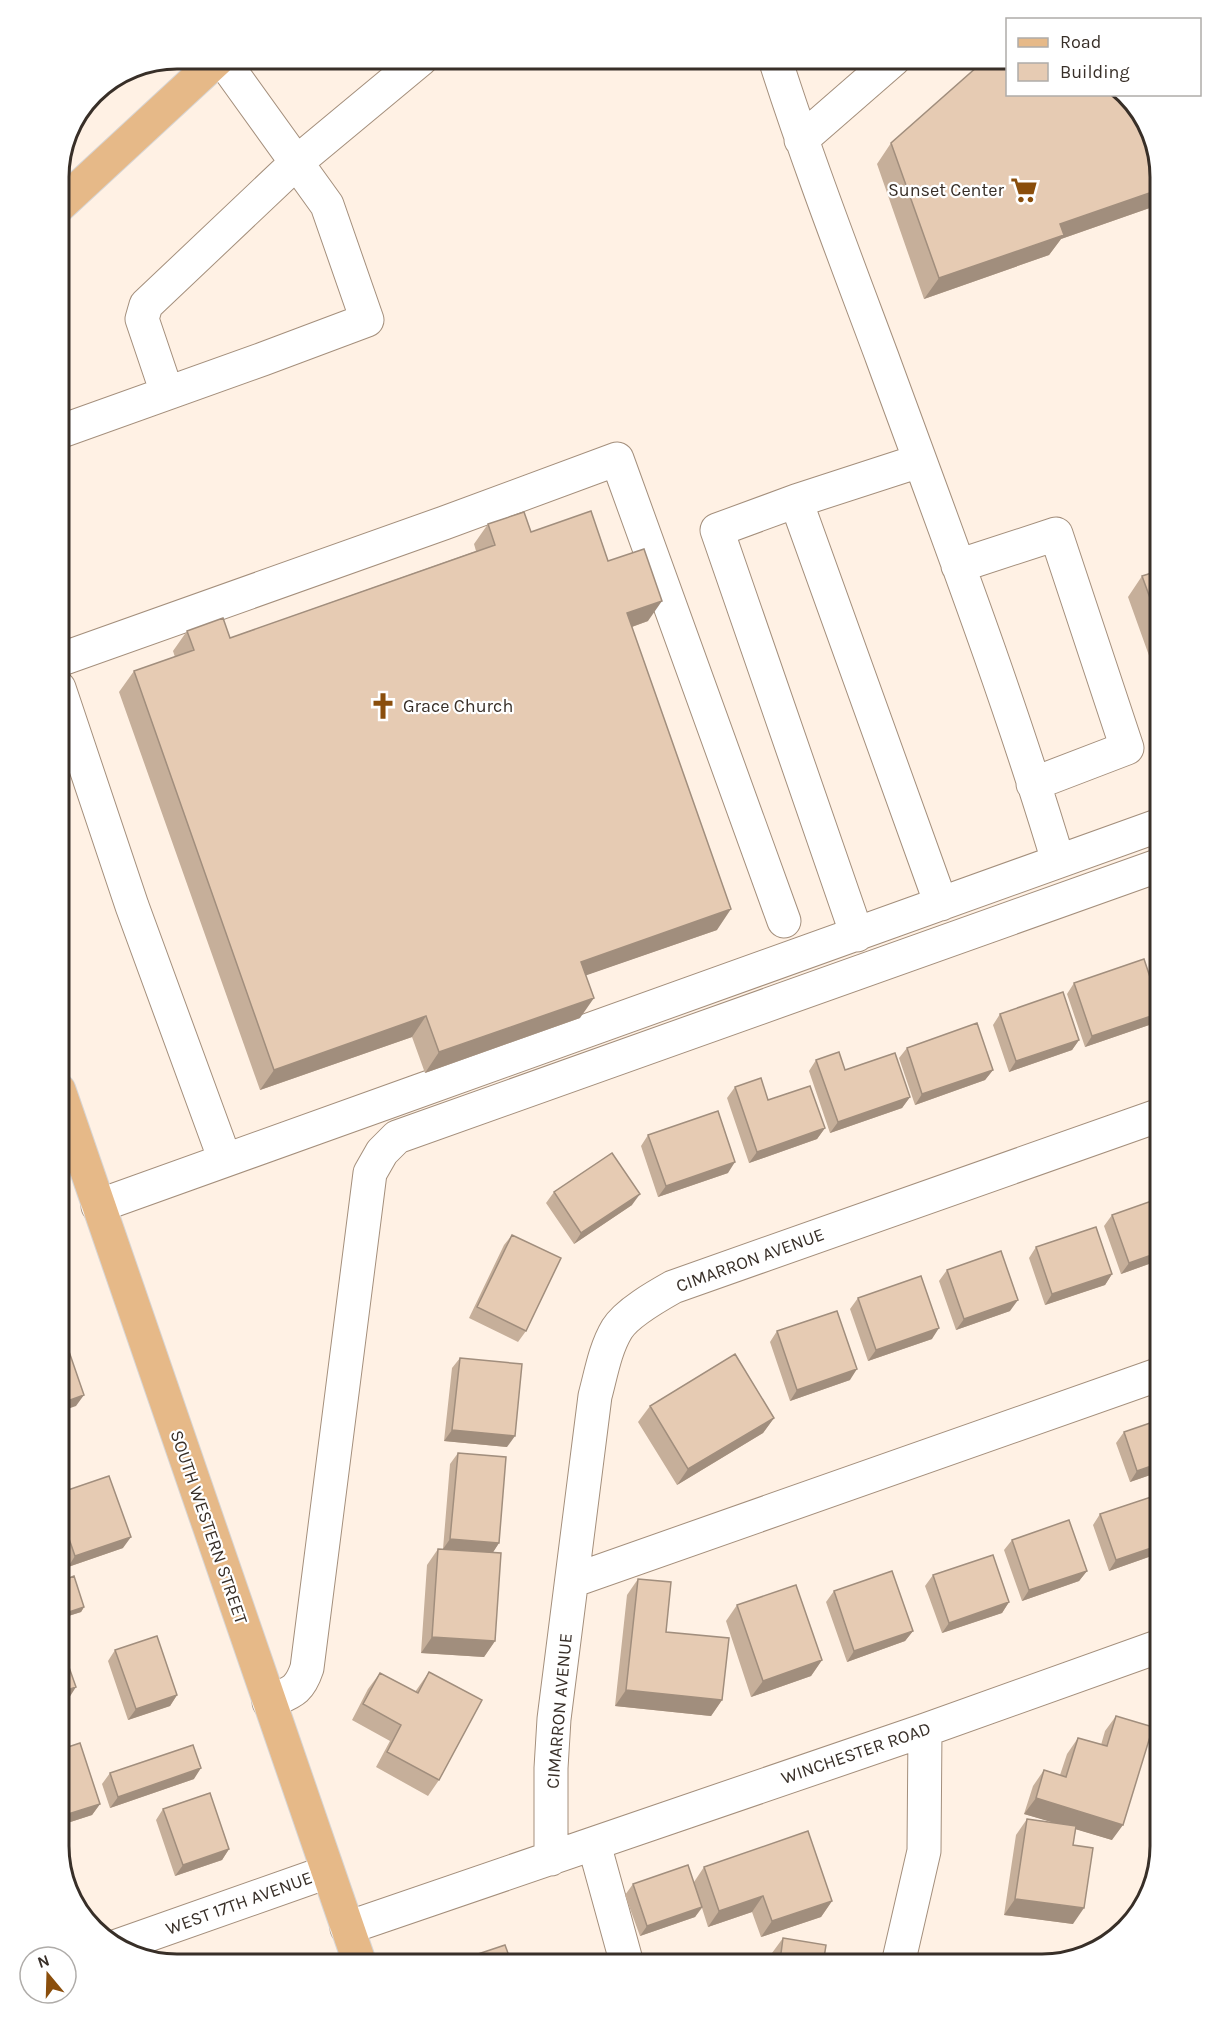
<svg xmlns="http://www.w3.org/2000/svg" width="1219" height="2023" font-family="Karla,sans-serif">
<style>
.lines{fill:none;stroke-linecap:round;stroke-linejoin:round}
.minor-casing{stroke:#a48f7c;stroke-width:35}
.major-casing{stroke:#d7d5d4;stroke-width:35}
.minor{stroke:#fff;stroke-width:33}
.major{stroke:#e6b988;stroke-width:33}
.wall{fill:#c6af9a}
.shaded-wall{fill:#a18e7d}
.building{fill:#e6cbb3;stroke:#a18e7d;stroke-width:1.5}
.labels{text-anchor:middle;stroke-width:4.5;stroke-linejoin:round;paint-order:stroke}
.poi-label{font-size:18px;fill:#382f28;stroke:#fff;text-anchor:end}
.street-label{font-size:18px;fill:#382f28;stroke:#fff}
.rim{fill:none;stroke:#382f28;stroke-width:3}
</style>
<rect width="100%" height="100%" fill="#fff1e4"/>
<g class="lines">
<defs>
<path id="minor" d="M775 59C807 159 845 258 882 357 943 524 1007 691 1058 861
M801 140 894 59
M167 393 142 319 146 305 297 162 421 59
M59 432 263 359 367 320 327 205 222 59
M796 501 941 904
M958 566 1056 534 1127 748 1033 784
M59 660 444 523 617 459 784 921
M59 688 132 906 225 1160
M857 935 717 530 796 501 919 461
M98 1206 1160 825
M572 1581 1160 1374
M269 1702C291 1692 299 1692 307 1668L370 1173 382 1152 397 1137 1160 865
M594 1844 627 1964
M551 1859V1768L554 1719 595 1396C601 1374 605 1349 617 1329 627 1313 657 1296 673 1287L1160 1115
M347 1928 925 1730 1160 1646
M117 1946 327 1872
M898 1964 924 1851 925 1730"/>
<path id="major" d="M59 206 218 59
M59 1090 360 1964"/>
</defs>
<use href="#minor" class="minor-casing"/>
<use href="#major" class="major-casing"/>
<use href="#minor" class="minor"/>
<use href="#major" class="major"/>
</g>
<path class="wall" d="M891 143 1161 177V204L1061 239 1049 255 924 299 877 164Z
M488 524 531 532 608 561 648 621 632 627 717 930 586 975 580 1018 425 1073 412 1037 260 1090 119 692 134 671 175 657 173 651 187 631 230 638 476 551 474 544Z
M1161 570V689L1128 597 1142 576Z
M1160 948V981L1153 958Z
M1074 983 1155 1023 1085 1047 1067 994Z
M1000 1014 1079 1040 1072 1050 1009 1072 993 1025Z
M907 1048 993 1070 985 1080 915 1105 899 1058Z
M816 1060 845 1070 910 1097 902 1108 830 1133 809 1071Z
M735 1087 768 1100 825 1128 817 1139 749 1163 727 1098Z
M648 1135 728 1173 658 1197 641 1146Z
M554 1192 632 1205 574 1244 546 1203Z
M1160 1198V1260L1121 1274 1104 1226 1112 1215Z
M512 1235 526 1331 518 1342 469 1318 504 1245Z
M1036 1247 1112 1274 1105 1285 1045 1305 1029 1258Z
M947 1270 1010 1311 956 1330 939 1281Z
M858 1298 932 1339 868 1361 850 1309Z
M777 1331 850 1380 790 1401 770 1342Z
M460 1358 507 1447 444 1441 452 1368Z
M650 1406 774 1418 763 1433 677 1485 638 1422Z
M1124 1432 1159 1472 1130 1482 1116 1443Z
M458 1453 499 1543 492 1553 495 1641 484 1657 421 1653 427 1565 438 1549H443L450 1464Z
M59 1493 123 1548 68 1567 60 1544H59Z
M1160 1494V1553L1109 1571 1093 1525 1100 1514Z
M1012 1540 1087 1571 1079 1581 1022 1601 1004 1550Z
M933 1575 1009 1602 1002 1613 942 1633 925 1586Z
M638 1579 666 1632 722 1700 711 1716 615 1706 627 1595Z
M59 1582 84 1607 81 1612 62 1618 59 1606Z
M834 1591 913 1631 905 1641 847 1662 826 1602Z
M737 1605 822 1660 811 1676 751 1697 726 1621Z
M115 1650 177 1695 170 1706 128 1720 108 1661Z
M429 1672 439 1780 428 1796 376 1767 390 1741 352 1720 368 1689 380 1673 415 1692Z
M1116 1716 1112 1840 1076 1829 1073 1845V1924L1004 1915 1016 1835 1027 1819 1056 1823 1024 1814 1033 1786 1044 1770 1060 1775 1067 1754 1078 1738 1101 1745 1105 1731Z
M59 1750 100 1804 92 1815 58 1826Z
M110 1773 194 1779 110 1808 102 1784Z
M163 1809 229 1849 222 1860 175 1876 156 1820Z
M704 1867 832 1901 821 1917 761 1937 752 1912 708 1927 702 1908 695 1917 640 1936 625 1895 633 1884 694 1882Z
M783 1938 823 1964H753L757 1958 771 1960 772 1953Z"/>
<path class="shaded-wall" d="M1161 189V204L1061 239 1049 255 924 299 939 278 1060 224Z
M662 601 648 621 612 634 627 613Z
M731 909 717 930 567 982 581 962Z
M594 998 580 1018 425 1073 439 1052Z
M1160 1013V1015L1155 1023 1085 1047 1092 1036Z
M426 1016 412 1037 260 1090 274 1070Z
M1079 1040 1072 1050 1009 1072 1016 1061Z
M993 1070 985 1080 915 1105 922 1094Z
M910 1097 902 1108 830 1133 838 1122Z
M825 1128 817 1139 749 1163 757 1152Z
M735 1162 728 1173 658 1197 666 1186Z
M640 1194 632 1205 574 1244 581 1233Z
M1160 1252V1260L1121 1274 1129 1263Z
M1112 1274 1105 1285 1045 1305 1052 1294Z
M1018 1300 1010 1311 956 1330 964 1319Z
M939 1328 932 1339 868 1361 876 1350Z
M857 1369 850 1380 790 1401 797 1390Z
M84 1395 76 1406 59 1412V1404Z
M774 1418 763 1433 677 1485 688 1469Z
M452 1430 515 1436 507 1447 444 1441Z
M1160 1463V1470L1159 1472 1130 1482 1137 1471Z
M67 1533 60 1544H59V1536Z
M131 1537 123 1548 68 1567 75 1556Z
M450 1539 499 1543 492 1554 443 1549Z
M1160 1545V1553L1109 1571 1116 1560Z
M1087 1571 1079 1581 1022 1601 1029 1590Z
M1009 1602 1002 1613 942 1633 949 1623Z
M84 1607 81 1612 62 1618 66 1613Z
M913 1631 905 1641 847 1662 854 1651Z
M432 1637 495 1641 484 1657 421 1653Z
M822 1660 811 1676 751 1697 763 1681Z
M76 1687 69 1698 59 1701V1693Z
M626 1690 722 1700 711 1716 615 1706Z
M177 1695 170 1706 128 1720 136 1709Z
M201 1768 194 1779 110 1808 118 1797Z
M1036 1798 1123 1825 1112 1840 1024 1814Z
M100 1804 92 1815 58 1826 65 1815Z
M229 1849 222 1860 175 1876 183 1865Z
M763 1896 752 1912 708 1927 719 1911Z
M1015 1899 1084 1908 1073 1924 1004 1915Z
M832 1901 821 1917 761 1937 772 1921Z
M702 1907 695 1917 640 1936 647 1926Z"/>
<path class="building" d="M986 59H1008V94H1122L1148 125 1161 177V189L1060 224 1064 235 939 278 891 143Z
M591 511 608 561 644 549 662 601 627 613 731 909 581 962 594 998 439 1052 426 1016 274 1070 134 671 194 650 187 631 223 618 230 638 495 545 488 524 524 512 531 532Z
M1161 570V628L1142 576Z
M1144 959 1160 1007V1013L1092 1036 1074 983Z
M1063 992 1079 1040 1016 1061 1000 1014Z
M977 1023 993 1070 922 1094 907 1048Z
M839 1052 845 1070 895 1053 910 1097 838 1122 816 1060Z
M761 1078 768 1100 810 1086 825 1128 757 1152 735 1087Z
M718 1111 735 1162 666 1186 648 1135Z
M612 1153 640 1194 581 1233 554 1192Z
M1160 1198V1252L1129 1263 1112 1215Z
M1096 1227 1112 1274 1052 1294 1036 1247Z
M512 1235 561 1258 526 1331 477 1307Z
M1001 1251 1018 1300 964 1319 947 1270Z
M921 1276 939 1328 876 1350 858 1298Z
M837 1311 857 1369 797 1390 777 1331Z
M64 1337 84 1395 59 1404V1338Z
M735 1354 774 1418 688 1469 650 1406Z
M460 1358 522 1364 515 1436 452 1430Z
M1153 1422 1160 1443V1463L1137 1471 1124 1432Z
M458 1453 506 1457 499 1543 450 1539Z
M109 1476 131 1537 75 1556 67 1533 59 1536V1493Z
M1160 1494V1545L1116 1560 1100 1514Z
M1069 1520 1087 1571 1029 1590 1012 1540Z
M438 1549 501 1553 495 1641 432 1637Z
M993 1555 1009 1602 949 1623 933 1575Z
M892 1571 913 1631 854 1651 834 1591Z
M74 1576 84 1607 66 1613 59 1589V1582Z
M638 1579 671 1582 666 1632 729 1638 722 1700 626 1690Z
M796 1585 822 1660 763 1681 737 1605Z
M157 1636 177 1695 136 1709 115 1650Z
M65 1656 76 1687 59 1693V1658Z
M429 1672 482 1700 439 1780 387 1752 401 1725 363 1704 380 1673 418 1693Z
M1116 1716 1153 1727 1123 1825 1036 1798 1044 1770 1066 1777 1078 1738 1107 1746Z
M80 1743 100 1804 65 1815 58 1796 59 1750Z
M193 1745 201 1768 118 1797 110 1773Z
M210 1793 229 1849 183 1865 163 1809Z
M1027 1819 1076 1826 1073 1845 1093 1848 1084 1908 1015 1899Z
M808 1831 832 1901 772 1921 763 1896 719 1911 704 1867Z
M688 1865 702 1907 647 1926 633 1884Z
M783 1938 826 1945 823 1964H756L757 1958 780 1961Z
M505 1945 512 1964H458L457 1961Z"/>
<defs>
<symbol id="supermarket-bare" viewBox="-9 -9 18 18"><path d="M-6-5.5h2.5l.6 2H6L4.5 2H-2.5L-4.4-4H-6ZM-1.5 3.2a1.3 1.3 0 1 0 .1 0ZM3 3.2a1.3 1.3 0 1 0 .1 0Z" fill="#8a4e0c" stroke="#fff" stroke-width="2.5" paint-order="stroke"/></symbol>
<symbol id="church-bare" viewBox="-9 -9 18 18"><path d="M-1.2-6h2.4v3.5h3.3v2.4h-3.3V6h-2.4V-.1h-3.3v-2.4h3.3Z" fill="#8a4e0c" stroke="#fff" stroke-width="2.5" paint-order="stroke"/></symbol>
</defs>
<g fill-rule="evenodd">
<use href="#supermarket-bare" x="1005" y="171" width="38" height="38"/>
<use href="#church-bare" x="364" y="687" width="38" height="38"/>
</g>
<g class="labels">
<g class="poi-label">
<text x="1004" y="196">Sunset Center</text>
<text x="403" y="712" text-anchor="start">Grace Church</text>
</g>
<g class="street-label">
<text transform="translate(750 1260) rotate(-20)" y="6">CIMARRON AVENUE</text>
<text transform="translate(209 1527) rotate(71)" y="6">SOUTH WESTERN STREET</text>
<text transform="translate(559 1711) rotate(-85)" y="6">CIMARRON AVENUE</text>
<text transform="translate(856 1753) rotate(-19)" y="6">WINCHESTER ROAD</text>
<text transform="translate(239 1903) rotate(-20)" y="6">WEST 17TH AVENUE</text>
</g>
</g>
<path d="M0 0H1219V2023H0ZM177 69H1042A108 108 0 0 1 1150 177V1846A108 108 0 0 1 1042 1954H177A108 108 0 0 1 69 1846V177A108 108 0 0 1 177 69Z" fill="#fff" fill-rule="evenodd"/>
<path class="rim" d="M177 69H1042A108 108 0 0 1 1150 177V1846A108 108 0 0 1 1042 1954H177A108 108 0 0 1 69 1846V177A108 108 0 0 1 177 69Z"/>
<rect x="1006" y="18" width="195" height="78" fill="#ffffff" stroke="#afaca9" stroke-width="1.5"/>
<rect x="1018" y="38" width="30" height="9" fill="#e6b988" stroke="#afaca9" stroke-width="1.5"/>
<text x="1060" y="48" font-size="18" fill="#382f28">Road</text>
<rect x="1018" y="63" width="30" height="18" fill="#e6cbb3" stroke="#afaca9" stroke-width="1.5"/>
<text x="1060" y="78" font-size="18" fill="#382f28">Building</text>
<g transform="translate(48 1975) rotate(341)"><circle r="28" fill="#ffffff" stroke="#afaca9" stroke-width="1.5"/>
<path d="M0-4.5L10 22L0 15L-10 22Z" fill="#8a4e0c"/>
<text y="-9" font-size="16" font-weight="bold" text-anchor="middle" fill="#382f28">N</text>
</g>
</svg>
